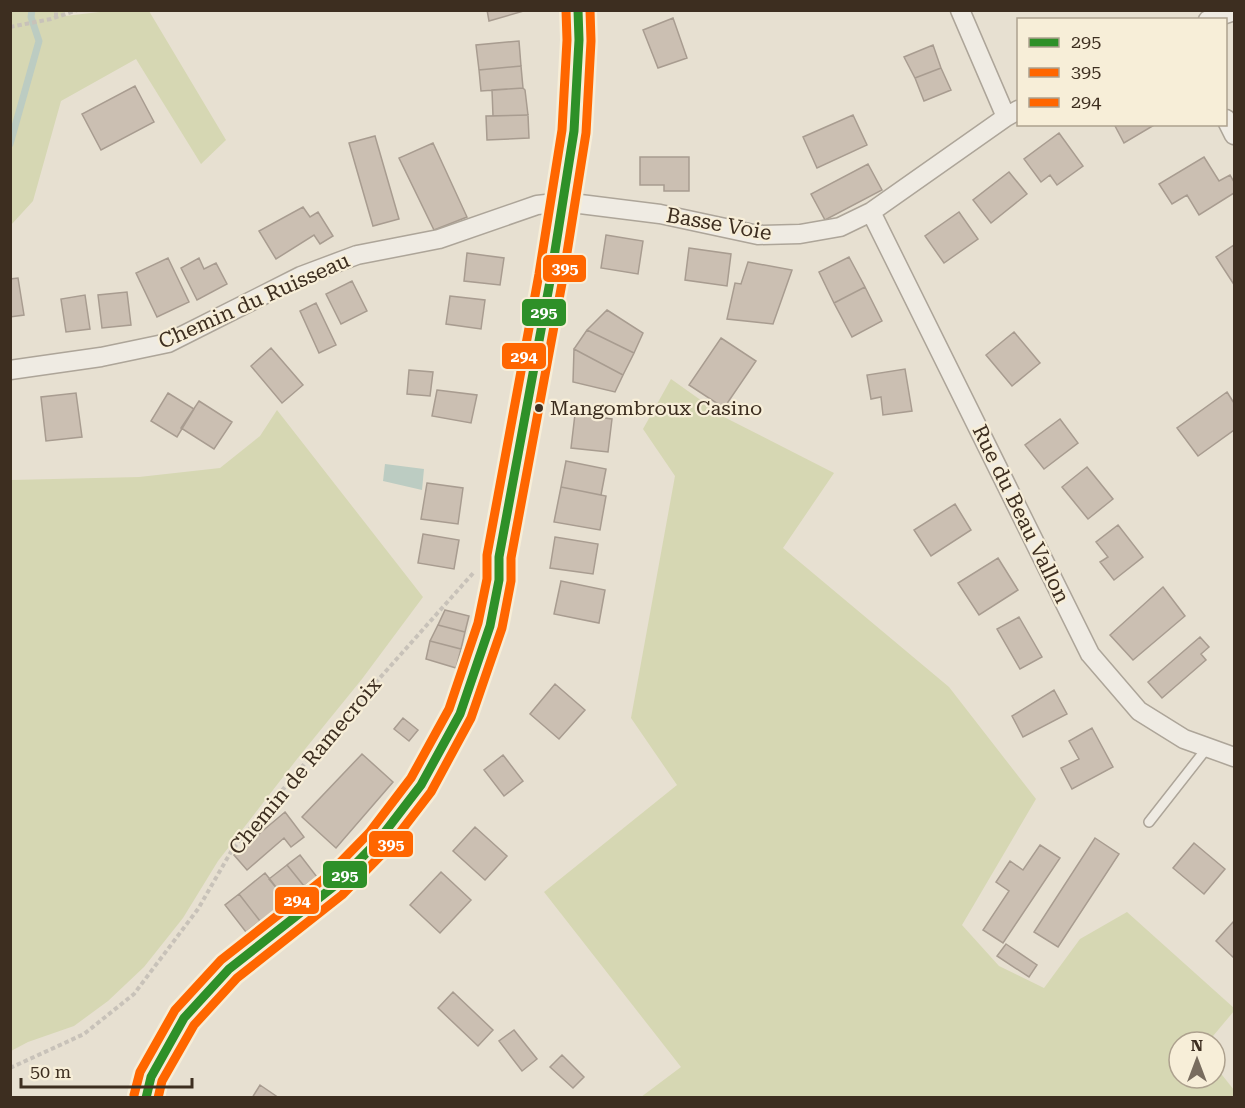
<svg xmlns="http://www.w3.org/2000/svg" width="1245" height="1108" font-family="'Roboto Serif',serif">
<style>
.green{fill:#d6d7b3}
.water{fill:#bcccc2}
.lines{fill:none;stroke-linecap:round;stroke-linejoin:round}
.stream{stroke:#bcccc2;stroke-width:7}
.building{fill:#cbbfb2;stroke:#a89c90;stroke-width:1.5}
.lane-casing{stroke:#ada599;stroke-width:12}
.street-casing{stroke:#ada599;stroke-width:21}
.secondary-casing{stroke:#9c958a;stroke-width:28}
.path{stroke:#c8c2b9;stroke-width:4;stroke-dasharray:4.5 3;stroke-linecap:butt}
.lane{stroke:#efebe3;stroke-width:9}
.street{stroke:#efebe3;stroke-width:18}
.secondary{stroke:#efebe3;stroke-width:26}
.bus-1-casing{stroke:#f7eed8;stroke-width:14}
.bus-2-casing{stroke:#f7eed8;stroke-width:14}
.bus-3-casing{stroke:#f7eed8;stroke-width:14}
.bus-1{stroke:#2e9028;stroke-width:9}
.bus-2{stroke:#f60;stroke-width:9}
.bus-3{stroke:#f60;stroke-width:9}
.bus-dot{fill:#3d2e20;stroke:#f7eed8;stroke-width:2}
.labels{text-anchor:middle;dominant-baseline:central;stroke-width:4.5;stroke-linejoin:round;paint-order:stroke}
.bus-label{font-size:20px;fill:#3d2e20;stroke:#f7eed8;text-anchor:start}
.street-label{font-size:21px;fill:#3d2e20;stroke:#f7eed8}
.line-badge{stroke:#f7eed8;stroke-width:2}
.badge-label{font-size:16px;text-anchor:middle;font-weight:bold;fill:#fff}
</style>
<rect width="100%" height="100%" fill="#e7e0d1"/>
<path class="green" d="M11 10 63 11 65 16 108 11H149L226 140 201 164 136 59 61 101 33 201 11 225Z
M671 379 726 418 834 473 783 548 949 687 1036 799 962 925 999 966 1044 988 1080 939 1127 912 1234 1008V1011L1208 1042H1179V1078H1215V1066L1234 1090V1097H641L681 1067 544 892 677 785 631 718 675 476 643 429Z
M277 410 423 597 362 679 297 759 218 861 183 918 144 967 108 1001 74 1026 28 1042 11 1051V480L139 477 220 468 260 436Z"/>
<path class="water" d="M385 464 424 469 422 490 383 481Z"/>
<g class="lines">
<path class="stream" d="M10 144 39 41 31 17 32 10"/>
</g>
<path class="building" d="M487 10H527L489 21Z
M673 18 687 58 658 68 643 30Z
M519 41 521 66 479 70 476 45Z
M933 45 941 68 915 78 904 57Z
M521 66 523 88 481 91 479 70Z
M941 68 951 90 924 101 915 78Z
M135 86 154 122 101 150 82 114Z
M523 88 525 90 528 115 493 116 492 90Z
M528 115 529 138 487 140 486 116Z
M853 115 867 145 817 168 803 137Z
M1114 124H1156L1124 143Z
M1059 133 1083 166 1057 185 1050 175 1041 182 1024 159Z
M375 136 399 219 373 226 349 143Z
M433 143 467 217 434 230 399 158Z
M640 157H689V191H664V185H640Z
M1204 157 1219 181 1230 175 1234 182V193L1199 215 1187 195 1172 204 1159 184Z
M868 164 882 190 825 220 811 194Z
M1009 172 1027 194 991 223 973 200Z
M303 207 310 217 318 212 333 236 320 244 314 235 276 259 259 231Z
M959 212 978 239 944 263 925 236Z
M606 235 643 241 638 274 601 268Z
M1234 245V282L1233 283 1216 257Z
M689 248 731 254 727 286 685 280Z
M467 253 504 258 500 285 464 281Z
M849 257 865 287 834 303 819 272Z
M168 258 189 302 157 317 136 273Z
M199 258 204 269 216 263 227 284 197 300 181 268Z
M748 262 792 270 773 324 727 319 735 283 741 284Z
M18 278 24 315 10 317V279Z
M352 281 367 311 341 324 326 294Z
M865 287 882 321 852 337 834 303Z
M127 292 131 325 102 328 98 295Z
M85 295 90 329 66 332 61 299Z
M450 296 485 300 481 329 446 324Z
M316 303 336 345 319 353 300 311Z
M607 310 643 333 634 353 587 330Z
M587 330 634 353 623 375 574 349Z
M1014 332 1040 363 1012 386 986 355Z
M721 338 756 361 724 408 689 385Z
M271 348 303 385 282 403 251 366Z
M574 349 623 375 615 392 573 382Z
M905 369 912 411 883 415 881 397 871 399 867 375Z
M409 370 433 372 430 396 407 394Z
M437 390 477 395 471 423 432 416Z
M1227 392 1234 403V430L1198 456 1177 428Z
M76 393 82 437 46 441 41 397Z
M168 393 194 409 177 437 151 421Z
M199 401 232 422 214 449 181 428Z
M575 414 612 419 608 452 571 448Z
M1060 419 1078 443 1044 469 1025 445Z
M566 461 606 469 601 495 561 487Z
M1087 467 1113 499 1088 519 1062 487Z
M427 483 463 488 458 524 421 519Z
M561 487 606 496 600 530 554 522Z
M955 504 971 530 931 556 914 530Z
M1118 525 1143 557 1114 580 1100 562 1108 557 1096 542Z
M423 534 459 540 454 569 418 563Z
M555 537 598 544 593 574 550 568Z
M998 558 1018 590 979 615 958 583Z
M561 581 605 590 599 623 554 614Z
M1163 587 1185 616 1133 660 1110 635Z
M445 610 469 616 465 632 438 625Z
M1019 617 1042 657 1020 669 997 629Z
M438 625 465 632 461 649 430 641Z
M1200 637 1209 647 1201 654 1206 660 1162 698 1148 682Z
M430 641 461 649 456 668 426 659Z
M555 684 585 710 559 739 530 714Z
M1054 690 1067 714 1023 737 1012 716Z
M403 718 418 730 409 741 394 729Z
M1092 728 1113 767 1072 789 1061 768 1079 759 1069 741Z
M362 754 393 782 336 848 302 817Z
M503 755 523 781 504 796 484 770Z
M285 812 304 837 291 847 284 838 247 870 234 855Z
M475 827 507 856 485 880 453 851Z
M1095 838 1119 854 1058 947 1034 932Z
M1194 843 1225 869 1204 894 1173 868Z
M1040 845 1060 858 1003 943 983 930 1009 891 996 882 1010 861 1023 870Z
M300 855 317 877 304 886 287 865Z
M287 865 304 886 287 901 269 879Z
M441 872 471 900 440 933 410 905Z
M265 873 287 901 260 921 239 894Z
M239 894 260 921 246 932 225 905Z
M1234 921V958L1216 941Z
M1006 944 1037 965 1029 977 997 956Z
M453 992 493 1030 478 1046 438 1008Z
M514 1030 537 1059 522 1071 499 1041Z
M562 1055 584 1077 573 1088 550 1067Z
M260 1085 279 1098H252Z"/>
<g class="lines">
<defs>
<path id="lane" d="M1149 822 1207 748"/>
<path id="street" d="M960 10 1006 117
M1208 20 1234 11
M1226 119 1234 135
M871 212 1090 654 1139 711 1184 739 1234 757
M10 370 101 357 168 343 301 276 357 255 439 239 537 205 564 202 660 214 758 235 800 234 840 227 871 212 1006 117 1018 110"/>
<path id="secondary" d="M146 1098 151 1077 184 1018 229 969 333 887 378 841 421 785 460 714 490 626 499 580V557L551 276 574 131 579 40 578 10"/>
</defs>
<use href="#lane" class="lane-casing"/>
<use href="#street" class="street-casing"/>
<use href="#secondary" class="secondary-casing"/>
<path class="path" d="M56 17V10
M10 27 51 19 77 10
M10 1068 84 1034 134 994 198 909 232 850 321 744 475 571"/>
<use href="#lane" class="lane"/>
<use href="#street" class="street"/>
<use href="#secondary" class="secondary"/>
<defs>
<path id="bus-1" d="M146 1098 151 1077 184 1018 229 969 333 887 378 841 421 785 460 714 490 626 499 580V557L551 276 574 131 579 40 578 10"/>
<path id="bus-2" d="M158 1098 162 1081 194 1025 237 978 342 895 388 848 431 792 471 718 502 628 511 581V558L563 278 586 133 591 41 590 10"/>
<path id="bus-3" d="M134 1095 140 1072 175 1010 221 960 325 878 369 833 411 778 449 709 478 623 487 579V555L539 274 562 130 567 40 566 10"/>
</defs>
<use href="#bus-1" class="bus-1-casing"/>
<use href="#bus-2" class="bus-2-casing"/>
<use href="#bus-3" class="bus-3-casing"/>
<use href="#bus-1" class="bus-1"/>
<use href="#bus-2" class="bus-2"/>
<use href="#bus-3" class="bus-3"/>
</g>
<circle class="bus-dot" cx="539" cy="408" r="5"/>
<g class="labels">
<g class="bus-label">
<text x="550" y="408">Mangombroux Casino</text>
</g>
<g class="street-label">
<text transform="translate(719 224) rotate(10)">Basse Voie</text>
<text transform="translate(254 301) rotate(-24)">Chemin du Ruisseau</text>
<text transform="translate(1021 514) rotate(64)">Rue du Beau Vallon</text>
<text transform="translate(305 766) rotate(-50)">Chemin de Ramecroix</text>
</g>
</g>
<g class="line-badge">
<rect x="542" y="254" width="45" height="29" rx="6" fill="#f60"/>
<rect x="521" y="298" width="46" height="29" rx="6" fill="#2e9028"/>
<rect x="501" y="342" width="46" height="28" rx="6" fill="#f60"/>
<rect x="368" y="830" width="46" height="28" rx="6" fill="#f60"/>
<rect x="322" y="860" width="46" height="29" rx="6" fill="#2e9028"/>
<rect x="274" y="886" width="46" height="29" rx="6" fill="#f60"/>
</g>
<g class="badge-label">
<text x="565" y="274">395</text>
<text x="544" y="318">295</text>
<text x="524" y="362">294</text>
<text x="391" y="850">395</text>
<text x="345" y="881">295</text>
<text x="297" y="906">294</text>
</g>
<rect width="1245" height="1108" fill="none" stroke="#3d2e20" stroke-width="24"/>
<rect x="1017" y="18" width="210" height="108" fill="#f7eed8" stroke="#ada18e" stroke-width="1.5"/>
<rect x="1029" y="38" width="30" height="9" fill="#2e9028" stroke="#ada18e" stroke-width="1.5"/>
<text x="1071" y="48" font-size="18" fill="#3d2e20">295</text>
<rect x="1029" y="68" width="30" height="9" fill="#ff6600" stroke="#ada18e" stroke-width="1.5"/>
<text x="1071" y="78" font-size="18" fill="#3d2e20">395</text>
<rect x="1029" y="98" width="30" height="9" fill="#ff6600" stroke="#ada18e" stroke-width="1.5"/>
<text x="1071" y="108" font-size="18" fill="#3d2e20">294</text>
<g transform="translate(1197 1060)"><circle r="28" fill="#f7eed8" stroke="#ada18e" stroke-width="1.5"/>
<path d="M0-4.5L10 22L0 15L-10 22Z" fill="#786c5e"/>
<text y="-9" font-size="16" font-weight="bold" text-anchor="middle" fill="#3d2e20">N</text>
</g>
<path d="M21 1078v9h171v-9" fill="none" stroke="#3d2e20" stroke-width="3"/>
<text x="30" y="1078" font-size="18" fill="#3d2e20" stroke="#f7eed8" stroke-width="4.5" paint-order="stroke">50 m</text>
</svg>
